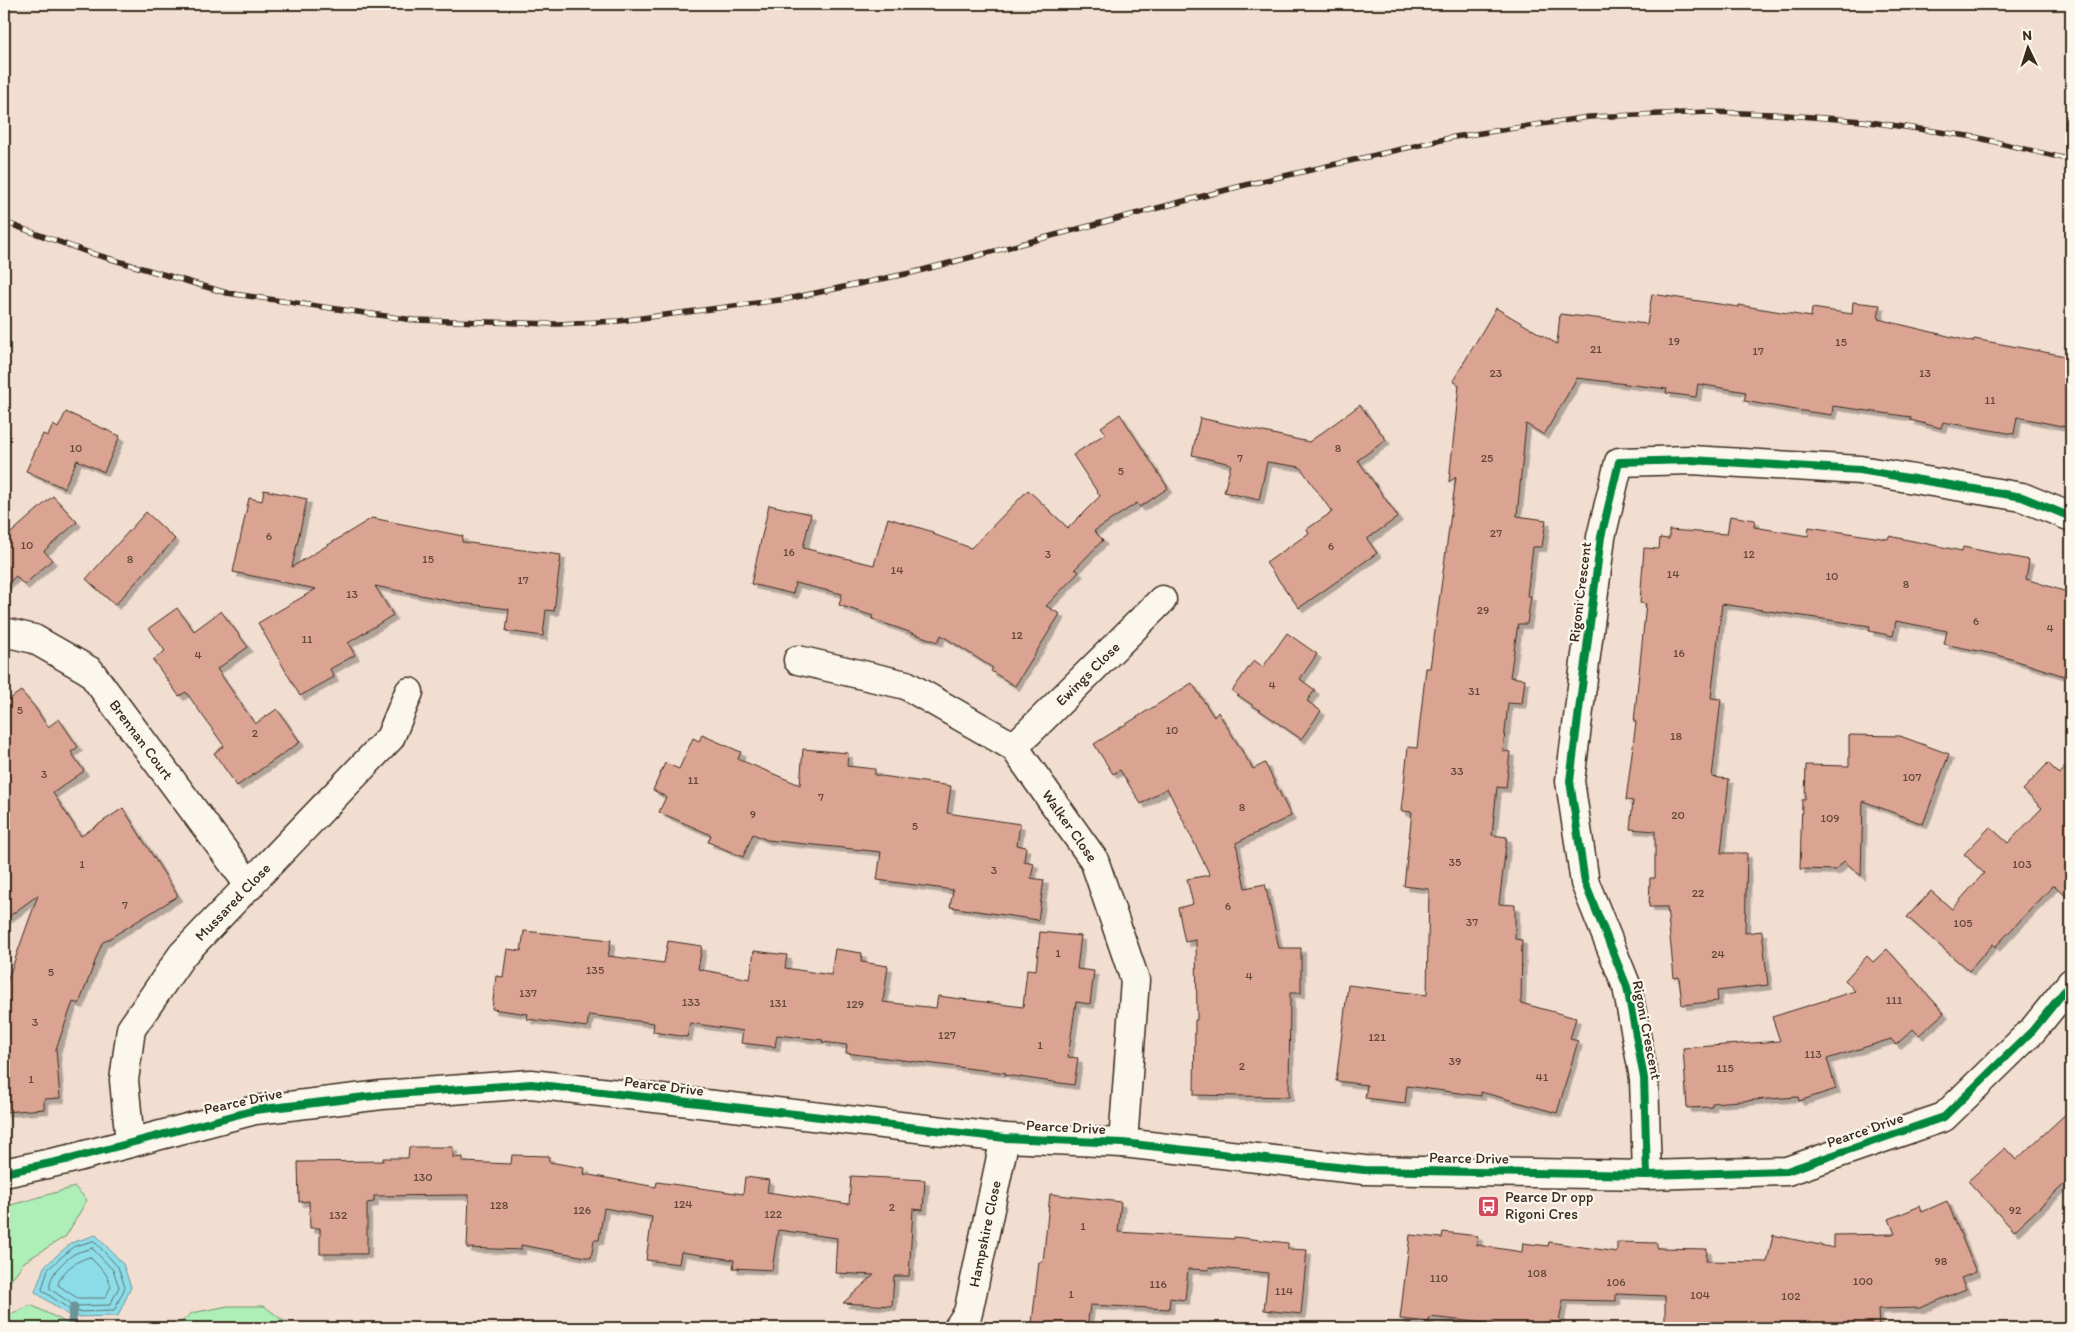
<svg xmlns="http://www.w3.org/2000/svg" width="2075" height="1332" font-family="Itim,sans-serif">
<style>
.green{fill:#adefb7;stroke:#748c6a}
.water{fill:#8ddde9;stroke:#6c9598}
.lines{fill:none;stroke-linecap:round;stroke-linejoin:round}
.shore{stroke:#5c726f;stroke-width:1}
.stream{stroke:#6c9598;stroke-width:9}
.building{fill:#daa392;stroke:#3b2a1e;filter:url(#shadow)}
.minor-casing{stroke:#3b2a1e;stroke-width:31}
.tertiary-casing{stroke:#3b2a1e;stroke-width:31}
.minor{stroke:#fbf7ec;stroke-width:28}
.tertiary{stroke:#fbf7ec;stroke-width:28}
.rail-casing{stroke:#3b2a1e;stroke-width:5.5}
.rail{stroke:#fbf7ec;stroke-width:4;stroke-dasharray:11;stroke-linecap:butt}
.cycleway-casing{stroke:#fbf7ec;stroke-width:11}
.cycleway{stroke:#00873e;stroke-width:8}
.labels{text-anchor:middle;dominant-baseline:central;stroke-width:4.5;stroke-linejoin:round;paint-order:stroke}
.number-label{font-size:12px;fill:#63483b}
.street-label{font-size:15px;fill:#3b2a1e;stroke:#fbf7ec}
.poi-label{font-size:15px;fill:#3b2a1e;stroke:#fbf7ec;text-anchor:start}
</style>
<defs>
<filter id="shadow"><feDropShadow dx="4.5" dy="4.5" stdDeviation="0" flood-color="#0004"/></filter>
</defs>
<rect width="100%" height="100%" fill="#f1ded1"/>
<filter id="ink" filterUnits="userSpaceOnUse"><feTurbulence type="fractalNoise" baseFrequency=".02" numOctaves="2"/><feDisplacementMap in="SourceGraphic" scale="10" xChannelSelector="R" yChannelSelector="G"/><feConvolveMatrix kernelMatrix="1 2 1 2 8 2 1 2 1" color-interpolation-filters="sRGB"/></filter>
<g filter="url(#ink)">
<path class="green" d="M75 1187 87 1200 66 1236 24 1262 4 1290V1207Z
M31 1305 63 1321 70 1328H4V1317Z
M228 1306H264L293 1328H174L192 1313Z"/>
<path class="water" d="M96 1235 123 1264 131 1287 118 1316 71 1317 35 1292 44 1267 71 1243Z"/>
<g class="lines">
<path class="shore" d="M94 1241 118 1267 125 1287 114 1311 73 1312 43 1291 42 1289 48 1269 73 1247Z
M92 1248 113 1270 119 1287 110 1305 75 1306 50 1289C48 1275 64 1260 76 1253 80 1251 87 1250 92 1248Z
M90 1257 106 1274 111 1286 105 1298H77L58 1285C60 1272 77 1260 90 1257Z"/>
<path class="stream" d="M71 1328 74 1307"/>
</g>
<path class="building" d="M1652 294 1739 307V305L1811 317 1812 308 1852 314 1853 302 1880 305 1878 319 1973 342 1974 339 2071 357V428L2017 417 2014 434 1943 422 1941 428 1910 420 1911 417 1833 406 1832 415 1796 410 1744 401 1746 392 1698 384 1696 397 1666 393 1667 389 1577 378 1544 435 1526 424 1517 516 1546 520 1542 547H1533L1527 596H1531L1527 624H1518L1510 677 1525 679 1522 704 1508 703 1503 751 1510 752 1506 788 1497 787 1492 835 1507 837 1499 904 1515 905V939L1522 940 1521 1003 1576 1018 1570 1039 1578 1041 1557 1113 1481 1092V1096L1407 1086 1405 1103 1365 1098 1367 1085 1336 1081 1348 985 1427 995 1429 889 1404 886 1412 812 1401 811 1408 747 1417 748 1426 668H1430L1456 477 1449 482 1459 385 1453 381 1496 308 1557 344 1560 314 1647 324Z
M1360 405 1386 440 1358 460 1398 517 1367 539 1377 553 1299 608 1266 563 1309 533 1307 529 1332 512 1300 467 1267 462 1259 500 1224 492 1231 464 1192 455 1200 418 1309 442Z
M66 412 120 436 104 472 77 460 64 488 26 471 43 434 48 436 53 425 58 428Z
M1120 414 1168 488 1140 507 1137 503 1094 531 1103 540 1075 569 1079 572 1046 606 1060 614 1015 686 991 671 993 668 941 635 938 642 872 619 873 616 839 605 842 594 795 583 793 594 751 584 769 505 811 514 803 548 874 565 888 518 933 532V534L971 548 1028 490 1068 528 1100 496 1073 455 1106 433 1101 427Z
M264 490 307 499 292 567 372 518 463 536 462 542 561 555 554 611 546 610 543 636 506 631 509 609 460 603 375 586 393 615 348 643 355 655 330 669 334 677 300 696 258 623 316 589 233 572 249 498 262 501Z
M53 496 77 522 44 551 52 560 24 585 16 576 4 587V539Z
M146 512 175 539 115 605 86 579Z
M1730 516 1755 520 1754 527 1808 536 1809 527 1888 539 1889 536 1962 551 1963 547 2029 560 2026 579 2067 592 2064 600 2071 602V653L2064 676 1998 655 1944 644 1947 631 1896 621 1893 636 1869 631 1870 626 1722 604 1711 698 1721 699 1712 777 1729 779 1721 853H1747L1745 933 1762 931 1768 985 1717 991 1718 1001 1682 1005 1679 977 1674 978 1667 907H1649L1650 878H1655V831L1630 829 1633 801 1626 800 1636 722H1634L1646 604 1640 603 1644 548 1659 549 1660 538 1669 539V530L1727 534Z
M177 608 194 631 221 611 248 647 217 669 255 724 277 709 300 742 237 786 214 753 224 746 186 692 179 696 153 660 165 651 149 628Z
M1287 633 1317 654 1300 679 1315 690 1307 701 1321 711 1301 739 1232 691 1254 660 1263 667Z
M1192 683 1214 717 1218 712 1253 769 1265 763 1291 816 1236 843 1245 888 1265 884 1279 948H1301V993H1290L1289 1097 1194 1095 1195 1020H1197L1196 940 1185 942 1178 908 1193 904 1187 879 1210 875 1167 788 1141 804 1120 770 1113 774 1094 744Z
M21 691 34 706 48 727 59 719 78 747 71 752 84 771 53 793 81 836 123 808 178 896 102 943 79 1004 73 1002 56 1049 60 1098 44 1099V1109L4 1112V990L38 895 4 920V703Z
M702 735 741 752 738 759 800 785 803 749 848 753 847 766 875 769V775L951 786 947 813 1020 824 1017 845 1026 847 1024 861 1034 863 1031 878 1044 880 1038 920 950 907 953 890 877 880 881 852 767 840 753 834 743 857 708 842 711 835 659 812 666 797 653 790 665 763 679 769 693 738 699 741Z
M1849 735 1900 736 1949 754 1923 824 1863 801 1861 876 1844 861 1836 870 1800 869 1802 800 1805 799 1806 765 1849 766Z
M2071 760V901L2054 885 1995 947 1993 944 1969 971 1907 917 1931 891 1952 909 1984 873 1964 854 1990 827 2008 843 2042 808 2023 790 2048 763 2059 774Z
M524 931 611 940 608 956 664 963 668 941 702 946 698 969 750 979 754 951 787 955 785 968 831 975 835 949 862 953 861 962 888 966 883 1002 936 1008 938 996 1023 1007 1027 969 1036 970 1040 932 1081 936 1077 969 1094 971 1090 1004 1076 1002 1068 1057 1078 1058 1074 1085 1005 1075 1006 1073 846 1053 847 1045 822 1042 823 1040 777 1035 775 1047 741 1043 743 1031 690 1023 687 1037 653 1032 654 1023 589 1015 587 1027 527 1019 528 1014 492 1009 496 976 503 977 507 949 521 951Z
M1887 949 1944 1013 1919 1035 1913 1029 1896 1045 1891 1039 1827 1059 1836 1089 1799 1101 1798 1097 1712 1103V1107L1687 1108 1683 1048 1780 1041 1772 1017 1855 991 1845 980 1867 956 1873 962Z
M2071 1109V1178L2014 1231 1968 1181 2005 1148 2016 1160Z
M409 1147H453V1158L463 1157V1162L511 1164 512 1155 549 1156V1162L585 1168 584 1174 656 1187 657 1182 743 1194 745 1177 769 1180 767 1192 849 1204 851 1176 925 1180 923 1210 913 1209 909 1276H894L892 1306 843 1303 874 1275 835 1273 837 1238 778 1230 772 1270 733 1268 734 1260 681 1252 679 1264 646 1260 652 1217 604 1208 599 1240H594L591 1258 521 1245V1250L467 1248 469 1195 374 1196V1202L367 1203V1254H320V1228H310L309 1201 299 1202 298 1162 383 1161V1158H408Z
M1050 1194 1121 1202 1118 1232 1234 1239V1237L1288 1243V1249L1307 1250 1301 1314 1264 1310 1268 1273 1209 1267V1270L1188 1269 1185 1300 1170 1298 1169 1309 1090 1305 1087 1328 1032 1323 1039 1262H1043Z
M1947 1201 1976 1272 1961 1278 1966 1289 1920 1308 1878 1309 1879 1328H1665V1296L1616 1294V1301L1563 1300 1559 1322 1548 1321 1547 1328H1494V1324L1430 1317 1429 1322 1400 1319 1410 1235 1442 1238 1443 1232 1478 1236 1477 1245 1522 1252 1523 1243 1548 1246 1549 1242 1617 1252V1242L1657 1243V1248L1707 1249 1706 1261 1767 1262 1773 1235 1834 1248V1235L1895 1234 1889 1219 1920 1206 1922 1212Z"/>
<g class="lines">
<defs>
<g id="minor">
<path id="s1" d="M4 632 34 639 90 671 250 886"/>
<path id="s2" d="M798 660 906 685 1014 747 1094 860 1135 980 1123 1143"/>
<path id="s3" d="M1014 747 1162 600"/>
<path id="s4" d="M130 1143 124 1080 131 1029 182 955 390 738 409 692"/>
<path d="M1647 1175 1644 1078 1627 987 1585 883 1570 781 1601 537 1619 462 1691 460 1860 470 2022 497 2071 517"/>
<path id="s5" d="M958 1328 968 1313 1005 1138"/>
</g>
<path id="tertiary" d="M4 1173 70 1159 255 1110 382 1095 531 1084 1005 1138 1123 1143 1364 1170 1647 1175 1787 1171 1944 1117 2033 1030 2071 983"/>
</defs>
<use href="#minor" class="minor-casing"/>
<use href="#tertiary" class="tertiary-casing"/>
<use href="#minor" class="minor"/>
<use href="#tertiary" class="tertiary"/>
<defs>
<path id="rail" d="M4 222 87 252 227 293 413 320 557 324 619 321 787 299 915 272 1245 185 1454 137 1589 117 1709 112 1774 114 1863 121 1975 137 2071 160"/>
</defs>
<use href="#rail" class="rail-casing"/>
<use href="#rail" class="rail"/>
<defs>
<path id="cycleway" d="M4 1173 70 1159 255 1110 382 1095 531 1084 1005 1138 1123 1143 1364 1170 1647 1175 1787 1171 1944 1117 2033 1030 2071 983
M1647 1175 1644 1078 1627 987 1585 883 1570 781 1601 537 1619 462 1691 460 1860 470 2022 497 2071 517"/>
</defs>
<use href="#cycleway" class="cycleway-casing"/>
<use href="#cycleway" class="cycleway"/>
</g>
</g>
<defs>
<symbol id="bus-square" viewBox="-11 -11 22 22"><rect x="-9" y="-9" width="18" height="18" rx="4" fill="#d1495b" stroke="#fbf7ec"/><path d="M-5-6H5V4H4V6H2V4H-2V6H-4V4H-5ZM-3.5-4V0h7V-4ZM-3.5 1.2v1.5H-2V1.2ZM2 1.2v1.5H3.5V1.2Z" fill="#fff"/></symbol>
</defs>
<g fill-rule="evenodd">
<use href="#bus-square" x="1476" y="1194" width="25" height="25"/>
</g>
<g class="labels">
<g class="number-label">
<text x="1674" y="341">19</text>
<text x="1841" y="342">15</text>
<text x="1596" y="349">21</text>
<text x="1758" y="351">17</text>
<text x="1496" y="373">23</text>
<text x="1925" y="373">13</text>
<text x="1990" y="400">11</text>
<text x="76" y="448">10</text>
<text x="1338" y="448">8</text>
<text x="1240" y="458">7</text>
<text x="1487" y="458">25</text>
<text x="1121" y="471">5</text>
<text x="1496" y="533">27</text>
<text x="269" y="536">6</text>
<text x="27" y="545">10</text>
<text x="1331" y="546">6</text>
<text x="789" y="552">16</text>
<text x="1048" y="554">3</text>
<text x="1749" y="554">12</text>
<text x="130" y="559">8</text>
<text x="428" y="559">15</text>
<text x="897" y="570">14</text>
<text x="1673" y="574">14</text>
<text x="1832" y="576">10</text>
<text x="523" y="580">17</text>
<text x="1906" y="584">8</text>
<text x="352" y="594">13</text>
<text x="1483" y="610">29</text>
<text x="1976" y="621">6</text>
<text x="2050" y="628">4</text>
<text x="1017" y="635">12</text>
<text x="307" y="639">11</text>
<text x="1679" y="653">16</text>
<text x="198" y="655">4</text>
<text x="1272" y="685">4</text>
<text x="1474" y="691">31</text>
<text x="20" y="710">5</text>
<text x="1172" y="730">10</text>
<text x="255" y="733">2</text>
<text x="1676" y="736">18</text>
<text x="1457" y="771">33</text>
<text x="44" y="774">3</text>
<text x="1912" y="777">107</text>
<text x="693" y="780">11</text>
<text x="821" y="797">7</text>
<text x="1242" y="807">8</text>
<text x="753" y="814">9</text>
<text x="1678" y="815">20</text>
<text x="1830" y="818">109</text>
<text x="915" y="826">5</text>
<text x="1455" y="862">35</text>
<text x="82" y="864">1</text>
<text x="2022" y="864">103</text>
<text x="994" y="870">3</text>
<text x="1698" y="893">22</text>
<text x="125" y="905">7</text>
<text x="1228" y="906">6</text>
<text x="1472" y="922">37</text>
<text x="1963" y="923">105</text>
<text x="1058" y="953">1</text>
<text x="1718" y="954">24</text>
<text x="595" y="970">135</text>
<text x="51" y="972">5</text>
<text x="1249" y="976">4</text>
<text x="528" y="993">137</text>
<text x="1894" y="1000">111</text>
<text x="691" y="1002">133</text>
<text x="778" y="1003">131</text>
<text x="855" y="1004">129</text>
<text x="35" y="1022">3</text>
<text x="947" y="1035">127</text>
<text x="1377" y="1037">121</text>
<text x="1040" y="1045">1</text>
<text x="1813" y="1054">113</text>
<text x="1455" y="1061">39</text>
<text x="1242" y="1066">2</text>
<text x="1725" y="1068">115</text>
<text x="1542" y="1077">41</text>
<text x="31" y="1079">1</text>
<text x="423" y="1177">130</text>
<text x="683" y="1204">124</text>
<text x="499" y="1205">128</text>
<text x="892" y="1207">2</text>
<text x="582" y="1210">126</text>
<text x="2015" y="1210">92</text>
<text x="773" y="1214">122</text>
<text x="338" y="1215">132</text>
<text x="1083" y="1226">1</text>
<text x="1941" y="1261">98</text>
<text x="1537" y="1273">108</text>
<text x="1439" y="1278">110</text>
<text x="1863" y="1281">100</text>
<text x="1616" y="1282">106</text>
<text x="1158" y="1284">116</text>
<text x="1284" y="1291">114</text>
<text x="1071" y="1294">1</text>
<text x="1700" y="1295">104</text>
<text x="1791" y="1296">102</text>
</g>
<g class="street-label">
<text transform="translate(1580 592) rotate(-83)">Rigoni Crescent</text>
<text stroke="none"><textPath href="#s3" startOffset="104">Ewings Close</textPath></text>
<text stroke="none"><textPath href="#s1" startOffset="181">Brennan Court</textPath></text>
<text stroke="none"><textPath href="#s2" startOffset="332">Walker Close</textPath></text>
<text stroke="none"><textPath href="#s4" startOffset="278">Mussared Close</textPath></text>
<text transform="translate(1647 1030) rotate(79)">Rigoni Crescent</text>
<text transform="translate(664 1086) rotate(7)">Pearce Drive</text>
<text transform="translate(243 1101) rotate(-12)">Pearce Drive</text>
<text transform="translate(1066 1127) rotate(3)">Pearce Drive</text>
<text transform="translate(1865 1130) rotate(-19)">Pearce Drive</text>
<text transform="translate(1469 1158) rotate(1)">Pearce Drive</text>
<text stroke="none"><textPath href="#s5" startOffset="99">Hampshire Close</textPath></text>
</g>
<g class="poi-label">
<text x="1505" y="1197">Pearce Dr opp<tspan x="1505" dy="17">Rigoni Cres</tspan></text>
</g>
</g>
<rect width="2075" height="1332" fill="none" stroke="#fbf7ec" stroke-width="20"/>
<rect x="10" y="10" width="2055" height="1312" fill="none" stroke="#3b2a1e" stroke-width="2" filter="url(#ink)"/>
<g transform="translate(2028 48) rotate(356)" stroke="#fbf7ec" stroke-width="4" paint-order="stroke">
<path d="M0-4L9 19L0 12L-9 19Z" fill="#3b2a1e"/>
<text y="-8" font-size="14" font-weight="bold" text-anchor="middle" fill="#3b2a1e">N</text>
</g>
</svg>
